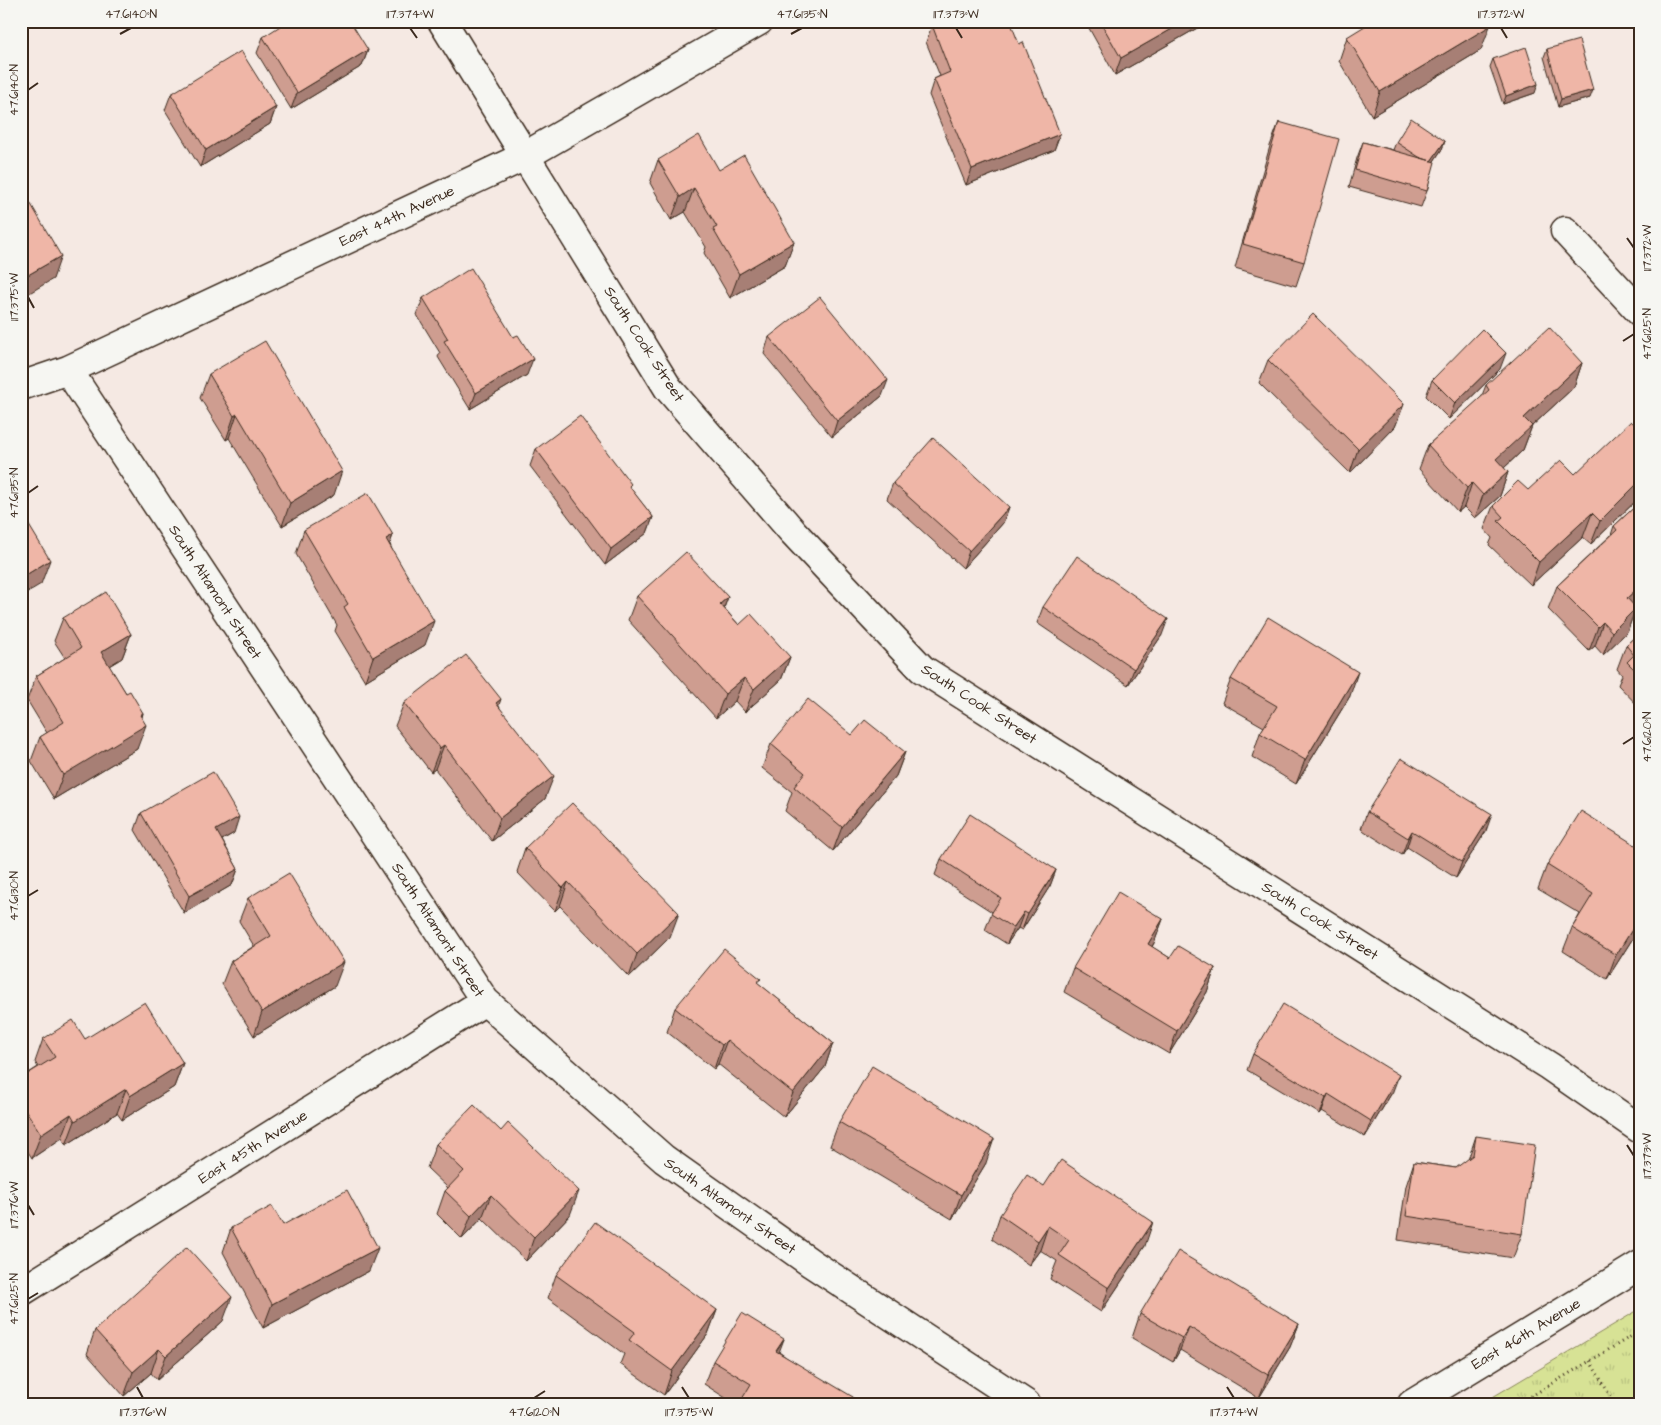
<svg xmlns="http://www.w3.org/2000/svg" width="1661" height="1425" font-family="'Architects Daughter',sans-serif">
<style>
.park{fill:url(#park-tufts);stroke:#89865a}
.lines{fill:none;stroke-linecap:round;stroke-linejoin:round}
.street-casing{stroke:#3b2a1e;stroke-width:31}
.path{stroke:#3b2a1e;stroke-width:3;stroke-dasharray:1 4;stroke-linecap:butt}
.street{stroke:#f6f6f2;stroke-width:28}
.wall{fill:#ce9d90;stroke:#3b2a1e}
.shaded-wall{fill:#a77f75;stroke:#3b2a1e}
.building{fill:#efb6a7;stroke:#3b2a1e}
.ticks{fill:none;stroke:#3b2a1e;stroke-width:2}
.labels{text-anchor:middle;dominant-baseline:central;stroke-width:5;stroke-linejoin:round;paint-order:stroke}
.street-label{font-size:15px;fill:#3b2a1e;stroke:#f6f6f2}
.neatline{fill:none;stroke:#3b2a1e;stroke-width:2}
.ticks-label{font-size:12px;text-anchor:middle;fill:#3b2a1e}
</style>
<defs>
<pattern id="park-tufts" width="24" height="20" patternUnits="userSpaceOnUse" patternTransform="scale(1.25)"><rect width="24" height="20" fill="#d7e295"/><path d="M3 7l-1-3M5 7V3M7 7l1-3M15 17l-1-3M17 17v-4M19 17l1-3" fill="none" stroke="#b9c280"/></pattern>
</defs>
<rect width="100%" height="100%" fill="#f5e9e3"/>
<filter id="ink" filterUnits="userSpaceOnUse"><feTurbulence type="fractalNoise" baseFrequency=".02" numOctaves="2"/><feDisplacementMap in="SourceGraphic" scale="10" xChannelSelector="R" yChannelSelector="G"/><feConvolveMatrix kernelMatrix="1 2 1 2 8 2 1 2 1" color-interpolation-filters="sRGB"/></filter>
<g filter="url(#ink)">
<path class="park" d="M1640 1309V1404H1481Z"/>
<g class="lines">
<defs>
<path id="street" d="M442 21 668 388 793 532 922 669 1549 1066 1640 1129
M1565 231 1640 312
M68 370 485 1001 664 1159 811 1263 1026 1404
M21 386 68 370 525 156 759 21
M21 1292 485 1001
M1412 1404 1640 1265"/>
</defs>
<use href="#street" class="street-casing"/>
<path class="path" d="M1590 1361 1615 1404
M1518 1404 1640 1331"/>
<use href="#street" class="street"/>
</g>
<path class="wall" d="M1085 21H1201L1199 27 1115 75Z
M932 25 1019 44 1060 134 1054 150 966 185 929 95 934 79 940 76 926 42Z
M263 37 368 50 362 66 291 109 257 53Z
M1347 37 1481 50 1372 116 1339 61Z
M1547 49 1590 98 1558 107 1544 57Z
M1493 59 1535 93 1503 104 1490 67Z
M171 94 276 107 270 124 200 167 165 110Z
M1279 122 1304 262 1296 286 1235 268 1270 146Z
M1445 141 1442 149 1434 161 1427 191 1421 207 1349 187 1357 158 1363 142 1393 150 1396 142Z
M658 160 719 170 794 242 785 266 730 298 704 253 706 247 685 212 671 220 650 183Z
M423 298 527 375 470 409 438 357 440 353 417 315Z
M769 337 882 396 832 437 764 354Z
M1268 360 1404 404 1395 427 1350 473 1259 383Z
M1582 363 1574 387 1532 426 1523 450 1504 468 1508 472 1500 496 1475 518 1464 507 1458 512 1419 469 1428 445 1481 398 1486 385Z
M1500 369 1449 419 1426 396 1432 380Z
M209 374 334 495 282 526 229 438 226 440 200 398Z
M1640 430V497L1591 544 1583 537 1531 585 1489 545 1492 538 1484 529 1493 506 1528 490 1575 474Z
M536 449 630 488 653 517 647 533 605 565 530 466Z
M893 483 1009 507 1003 523 963 568 887 499Z
M1640 502 1635 607 1636 608 1627 632 1603 655 1595 646 1589 651 1548 609 1557 586 1611 535 1614 526Z
M304 530 393 535 390 544 425 645 365 681 335 631 337 625 296 554Z
M637 596 728 597 724 608 739 625 790 657 781 680 745 712 735 701 716 718 628 620Z
M1043 607 1162 635 1128 685 1037 623Z
M63 618 131 634 122 658 109 666 126 693 143 713 142 718 137 749 54 799 31 761 40 737 47 733 27 700 36 676 65 658 54 641Z
M1640 632V708L1618 685 1622 675 1617 669 1626 645Z
M1231 679 1350 696 1296 784 1252 757 1260 733 1264 727 1222 703Z
M404 703 499 706 545 799 492 841 435 769 431 772 395 726Z
M852 735 905 752 896 776 833 851 785 811 792 792 762 768 771 744Z
M1367 812 1486 831 1456 878 1407 847 1402 855 1361 829Z
M141 813 234 833 222 840 238 869 232 885 184 913 135 830Z
M525 848 670 937 629 977 560 906 555 911 517 872Z
M1640 848V927L1607 979 1563 951 1572 928 1580 914 1538 889 1547 865Z
M941 859 1056 870 1050 886 1022 930 1018 928 1007 944 985 930 992 912 935 875Z
M248 898 335 986 254 1036 222 984 231 961 254 946 239 921Z
M1163 919 1154 943 1152 947 1170 958 1215 968 1207 992 1169 1054 1064 992 1073 968Z
M759 984 833 1043 825 1067 784 1117 718 1064 714 1069 667 1032 675 1008Z
M43 1039H85L183 1063 174 1087 122 1120 117 1113 66 1145 62 1138 32 1158 21 1141V1078L38 1067 35 1062Z
M1253 1054 1393 1091 1365 1137 1322 1111 1320 1114 1247 1070Z
M839 1122 986 1163 952 1219 830 1146Z
M1476 1136 1522 1234 1513 1258 1398 1240 1406 1186 1414 1162 1456 1168 1468 1160Z
M436 1144 570 1215 526 1261 482 1218 462 1239 437 1214 445 1191 448 1188 427 1168Z
M1044 1186 1145 1246 1101 1312 1050 1279 1057 1261 1040 1250 1029 1265 992 1239 1000 1215Z
M283 1225 369 1271 263 1328 223 1252 231 1228Z
M556 1275 717 1310 708 1334 664 1395 620 1364 624 1354 548 1298Z
M1140 1314 1299 1324 1290 1347 1259 1398 1180 1350 1173 1362 1132 1338Z
M223 1321 157 1380 151 1373 124 1396 87 1354 95 1330Z
M779 1352 850 1404H735L704 1384 713 1361Z"/>
<path class="shaded-wall" d="M1186 21H1201L1199 27 1115 75 1121 58Z
M1490 26 1481 50 1372 116 1380 92Z
M368 50 362 66 291 109 297 93Z
M1538 84 1535 93 1503 104 1506 96Z
M1593 90 1590 98 1558 107 1561 99Z
M276 107 270 124 200 167 206 150Z
M1060 134 1054 150 966 185 972 169Z
M1445 141 1442 149 1426 173 1429 164Z
M694 188 685 212 671 220 680 197Z
M794 242 785 266 730 298 739 274Z
M61 256 53 279 21 298V279Z
M1506 353 1500 369 1449 419 1455 403Z
M533 359 527 375 470 409 476 393Z
M1582 363 1574 387 1532 426 1523 450 1488 483 1496 459 1524 418Z
M888 380 882 396 832 437 837 421Z
M1404 404 1395 427 1350 473 1358 449Z
M237 414 229 438 226 440 234 416Z
M342 471 334 495 282 526 290 503Z
M1508 472 1500 496 1475 518 1483 495Z
M1640 481V497L1591 544 1600 521Z
M1472 483 1464 507 1458 512 1467 488Z
M1009 507 1003 523 963 568 969 551Z
M1592 513 1583 537 1531 585 1539 562Z
M653 517 647 533 605 565 611 549Z
M393 535 384 559 386 539Z
M50 560 41 584 21 596V578Z
M1640 586V602L1618 622 1627 598Z
M728 597 719 621 720 604Z
M1636 608 1627 632 1603 655 1612 632Z
M1168 619 1162 635 1128 685 1134 669Z
M434 621 425 645 365 681 373 657Z
M1603 622 1595 646 1589 651 1598 627Z
M131 634 122 658 92 676 101 652Z
M790 657 781 680 745 712 754 689Z
M1358 672 1350 696 1296 784 1305 760Z
M744 678 735 701 716 718 725 694Z
M501 699 493 723 496 703Z
M143 713 137 730 146 725 137 749 54 799 63 775Z
M444 745 435 769 431 772 440 748Z
M905 752 896 776 833 851 842 827Z
M554 776 545 799 492 841 500 818Z
M1492 814 1486 831 1456 878 1462 862Z
M239 817 234 833 210 847 216 830Z
M1412 831 1407 847 1402 855 1408 838Z
M238 869 232 885 184 913 189 896Z
M1056 870 1050 886 1022 930 1028 914Z
M568 882 560 906 555 911 563 888Z
M1024 912 1018 928 1007 944 1013 928Z
M679 913 670 937 629 977 637 954Z
M1640 917V927L1607 979 1616 955Z
M1163 919 1154 943 1139 968 1148 944Z
M344 962 335 986 254 1036 262 1012Z
M1215 968 1207 992 1169 1054 1177 1031Z
M727 1040 718 1064 714 1069 722 1045Z
M833 1043 825 1067 784 1117 793 1093Z
M183 1063 174 1087 122 1120 130 1096Z
M1399 1075 1393 1091 1365 1137 1371 1121Z
M126 1089 117 1113 66 1145 75 1121Z
M1328 1094 1322 1111 1320 1114 1326 1098Z
M71 1114 62 1138 32 1158 41 1134Z
M994 1139 986 1163 952 1219 961 1195Z
M25 1154 21 1165V1156Z
M579 1191 570 1215 526 1261 534 1237Z
M491 1195 482 1218 462 1239 471 1216Z
M1153 1222 1145 1246 1101 1312 1109 1288Z
M1048 1226 1040 1250 1029 1265 1038 1241Z
M378 1248 369 1271 263 1328 272 1304Z
M232 1297 223 1321 157 1380 166 1356Z
M717 1310 708 1334 664 1395 672 1371Z
M1299 1324 1290 1347 1259 1398 1268 1375Z
M1189 1327 1180 1350 1173 1362 1182 1338Z
M784 1339 775 1363 776 1351Z
M159 1349 151 1373 124 1396 133 1372Z"/>
<path class="building" d="M288 21H350L368 50 297 93 263 37Z
M941 21H1010L1019 44 1023 42 1060 134 972 169 934 79 950 72 932 25Z
M1100 21H1186L1121 58Z
M1373 21H1487L1490 26 1380 92 1347 37Z
M1579 40 1593 90 1561 99 1547 49Z
M1526 47 1538 84 1506 96 1493 59Z
M241 51 276 107 206 150 171 94Z
M1411 118 1445 141 1431 161 1419 157 1396 142Z
M1279 122 1339 139 1304 262 1243 244Z
M699 135 719 170 744 155 794 242 739 274 713 229 717 227 694 188 680 197 658 160Z
M1363 142 1435 162 1427 191 1355 170Z
M21 187 61 256 21 279Z
M471 268 513 337 518 335 533 359 476 393 444 341 448 339 423 298Z
M820 297 888 380 837 421 769 337Z
M1313 314 1404 404 1358 449 1268 360Z
M1549 327 1582 363 1524 418 1532 426 1496 459 1508 472 1483 495 1472 483 1467 488 1428 445 1489 390 1486 385Z
M1482 329 1506 353 1455 403 1432 380Z
M265 341 342 471 290 503 237 414 234 416 209 374Z
M580 416 631 484 629 486 653 517 611 549 536 449Z
M1631 421 1640 430V481L1600 521 1592 513 1539 562 1498 521 1503 517 1493 506 1518 481 1528 490 1561 460 1575 474Z
M933 438 1009 507 969 551 893 483Z
M368 493 393 535 386 539 434 621 373 657 344 607 348 604 304 530Z
M1640 502V586L1627 598 1636 608 1612 632 1603 622 1598 627 1557 586 1617 530 1614 526Z
M21 518 24 524 27 522 50 560 21 578Z
M686 552 728 597 720 604 739 625 751 614 790 657 754 689 744 678 725 694 637 596Z
M1077 556 1168 619 1134 669 1043 607Z
M106 592 131 634 101 652 126 693 130 691 143 713 140 715 146 725 63 775 40 737 64 722 36 676 81 648 63 618Z
M1268 617 1358 672 1305 760 1260 733 1277 706 1231 679Z
M1640 632V675L1627 662 1634 655 1626 645Z
M466 655 501 699 496 703 554 776 500 818 444 745 440 748 404 703Z
M808 699 852 735 865 720 905 752 842 827 794 787 805 773 771 744Z
M1401 758 1492 814 1462 862 1412 831 1408 838 1367 812Z
M213 772 239 817 216 830 238 869 189 896 141 813Z
M572 803 679 913 637 954 568 882 563 888 525 848Z
M1581 811 1640 848V917L1616 955 1572 928 1593 894 1547 865Z
M970 814 1056 870 1028 914 1024 912 1013 928 991 914 1001 898 941 859Z
M289 873 344 962 262 1012 231 961 271 936 248 898Z
M1118 892 1163 919 1148 944 1170 958 1178 946 1215 968 1177 1031 1073 968Z
M724 949 761 979 757 982 833 1043 793 1093 727 1040 722 1045 675 1008Z
M145 1002 183 1063 130 1096 126 1089 75 1121 71 1114 41 1134 21 1103V1078L55 1057 43 1039 73 1020 85 1039Z
M1283 1004 1399 1075 1371 1121 1328 1094 1326 1098 1253 1054Z
M872 1066 994 1139 961 1195 839 1122Z
M474 1105 501 1131 508 1123 579 1191 534 1237 491 1195 471 1216 445 1191 464 1171 436 1144Z
M1476 1136 1535 1145 1522 1234 1406 1216 1414 1162 1456 1168 1473 1155Z
M21 1147 25 1154 21 1156Z
M1061 1160 1153 1222 1109 1288 1059 1255 1069 1240 1048 1226 1038 1241 1000 1215 1027 1175 1044 1186Z
M347 1190 378 1248 272 1304 231 1228 272 1206 283 1225Z
M595 1222 717 1310 672 1371 629 1340 635 1332 556 1275Z
M187 1247 232 1297 166 1356 159 1349 133 1372 95 1330Z
M1178 1251 1299 1324 1268 1375 1189 1327 1182 1338 1140 1314Z
M742 1313 784 1339 776 1351 853 1397 849 1404H739L751 1384 713 1361Z"/>
</g>
<path class="ticks" d="M410 28 417 38M956 28 962 38M1501 28 1507 38M120 34 131 28M791 34 802 28M28 90 38 83M1627 238 1634 248M28 297 34 308M1623 341 1634 334M28 493 38 486M1623 744 1634 737M28 896 38 890M1627 1145 1634 1156M28 1205 34 1215M28 1299 38 1293M137 1387 143 1398M682 1387 689 1398M1227 1387 1234 1398M534 1398 545 1391"/>
<g class="labels">
<g class="street-label">
<text transform="translate(397 216) rotate(-25)">East 44th Avenue</text>
<text transform="translate(644 344) rotate(57)">South Cook Street</text>
<text transform="translate(215 592) rotate(57)">South Altamont Street</text>
<text transform="translate(979 704) rotate(33)">South Cook Street</text>
<text transform="translate(1320 921) rotate(32)">South Cook Street</text>
<text transform="translate(438 930) rotate(57)">South Altamont Street</text>
<text transform="translate(253 1147) rotate(-32)">East 45th Avenue</text>
<text transform="translate(730 1206) rotate(35)">South Altamont Street</text>
<text transform="translate(1526 1334) rotate(-31)">East 46th Avenue</text>
</g>
</g>
<rect width="1661" height="1425" fill="none" stroke="#f6f6f2" stroke-width="55"/>
<rect x="28" y="28" width="1606" height="1370" class="neatline"/>
<g class="ticks-label">
<text x="131" y="18">47.6140°N</text>
<text x="410" y="18">117.374°W</text>
<text x="802" y="18">47.6135°N</text>
<text x="956" y="18">117.373°W</text>
<text x="1501" y="18">117.372°W</text>
<text transform="translate(14 90) rotate(-90)" y="4">47.6140°N</text>
<text transform="translate(1647 248) rotate(-90)" y="4">117.372°W</text>
<text transform="translate(14 297) rotate(-90)" y="4">117.375°W</text>
<text transform="translate(1647 334) rotate(-90)" y="4">47.6125°N</text>
<text transform="translate(14 493) rotate(-90)" y="4">47.6135°N</text>
<text transform="translate(1647 737) rotate(-90)" y="4">47.6120°N</text>
<text transform="translate(14 896) rotate(-90)" y="4">47.6130°N</text>
<text transform="translate(1647 1156) rotate(-90)" y="4">117.373°W</text>
<text transform="translate(14 1205) rotate(-90)" y="4">117.376°W</text>
<text transform="translate(14 1299) rotate(-90)" y="4">47.6125°N</text>
<text x="143" y="1416">117.376°W</text>
<text x="534" y="1416">47.6120°N</text>
<text x="689" y="1416">117.375°W</text>
<text x="1234" y="1416">117.374°W</text>
</g>
</svg>
